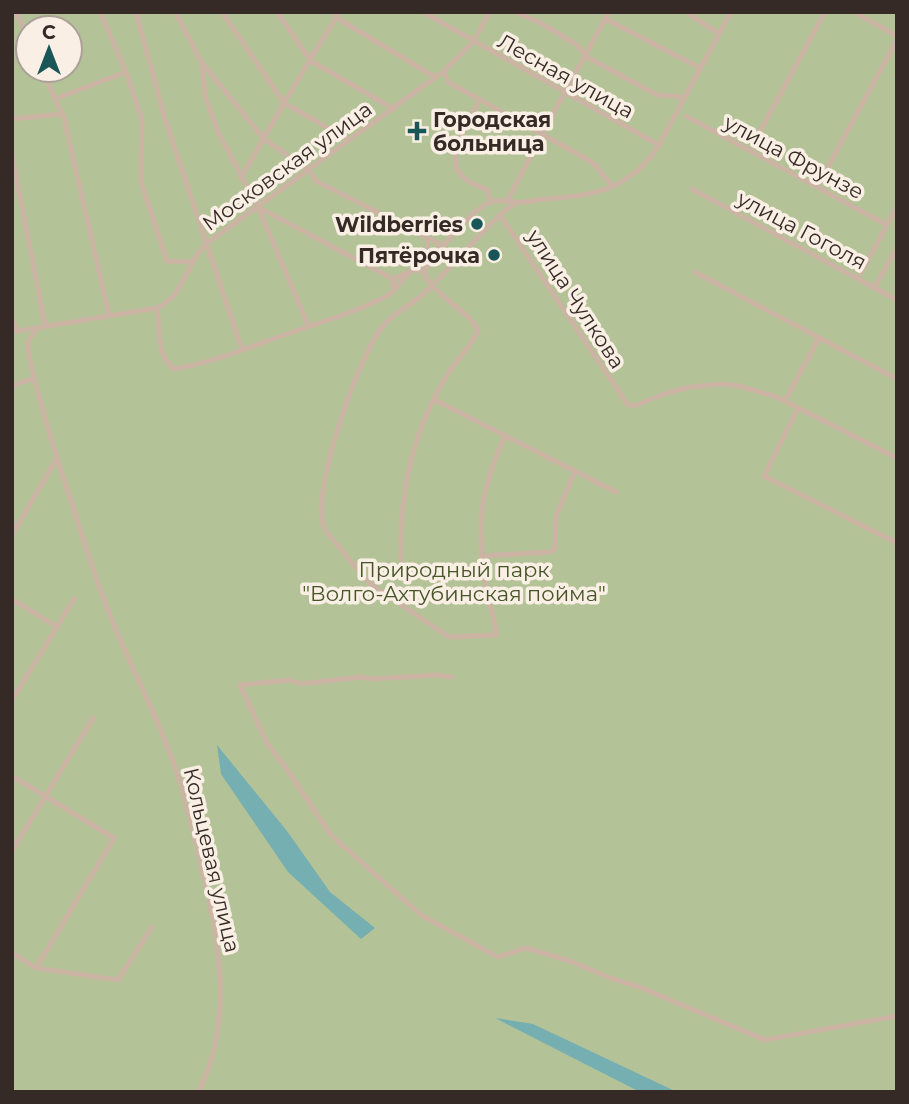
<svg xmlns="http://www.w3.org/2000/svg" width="909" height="1104" font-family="Montserrat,sans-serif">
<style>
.green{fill:#b4c297;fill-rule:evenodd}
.water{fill:#75afb1}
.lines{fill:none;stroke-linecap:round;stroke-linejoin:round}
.minor{stroke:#cbb4a3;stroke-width:5}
.poi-dot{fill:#195658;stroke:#faefe4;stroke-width:2.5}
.labels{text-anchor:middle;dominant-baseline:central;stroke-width:7;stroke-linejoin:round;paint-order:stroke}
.street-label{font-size:21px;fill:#352a25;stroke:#faefe4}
.poi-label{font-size:21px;font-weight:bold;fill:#352a25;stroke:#faefe4;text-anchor:end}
.park-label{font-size:21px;fill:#455528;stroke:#faefe4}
</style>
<rect width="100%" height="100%" fill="#f2e5d7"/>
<path class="green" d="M12 12H897V1092H12ZM28 28H70V70H28Z"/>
<path class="water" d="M217 745 287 831 330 892 375 928 361 939 288 872 221 774Z
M495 1018 533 1024 677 1092H640Z"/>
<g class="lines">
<path class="minor" d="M16 12 28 37
M100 12 126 72 142 120 141 182 167 261 191 262
M136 12 165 119 242 350
M175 12 202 63 205 96 218 132 258 207 309 327
M222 12 284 103 349 140
M277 12 311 61 394 109
M333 12 337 18 435 77
M423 12 659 145
M515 12 537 21 577 45 587 57 657 95 684 97
M686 12 719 34
M854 12 897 36
M606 19 700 68
M203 64 264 139 309 170 316 181 444 246
M42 70 64 118 109 315
M444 71 448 82 585 158 594 164 612 186
M55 99 126 72
M479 101C470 121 442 157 463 177 470 184 479 186 487 190L491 202
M686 116 887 225
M12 119 63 114
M750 150 825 12
M12 154 45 326
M241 178 284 103 339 12
M817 187 897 40
M692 189 897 300
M508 200 542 134 609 12
M258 207 393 279
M500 215 628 405H637L664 394 690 387 721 384 739 386 777 397 897 458
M695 272 897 379
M858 278 897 207
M874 288 897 248
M393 291 421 259 441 247
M157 308C161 330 155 354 174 369 216 362 254 345 293 332 327 320 362 311 393 292V279L415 270 424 272C440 251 466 212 491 202 501 198 507 202 517 202 525 203 535 200 544 199 594 196 630 190 659 145L731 12
M12 318 17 331
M37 329 28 341V351C39 403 55 453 72 504 83 537 93 572 106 605 125 656 152 704 171 756 183 786 189 817 197 848 216 926 238 1016 198 1092
M12 332 157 308C184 297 186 263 206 244L444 71 473 42 490 12
M12 386 34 378
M435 400 616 492
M785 401 819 338
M798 408 764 476 897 543
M324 527C311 490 357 362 380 330 391 314 407 308 421 296 443 276 463 252 484 231 494 221 503 210 516 203
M325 530 369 583 449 637 496 635C496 619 488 604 486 588 477 523 478 496 505 436
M12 535 57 458
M482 556 551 552 555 548 556 516 575 471
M401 560C399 493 412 432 447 375 456 360 471 347 478 330 467 310 438 297 427 279 420 269 432 251 426 236
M12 599 57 627
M452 677 437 675 374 679 360 677 301 684 290 680 240 685 267 743 286 768 331 835 421 915 498 957 526 948 570 961 610 978 642 988 765 1040 897 1016
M12 700 74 599
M12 776 114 838 36 968
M12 851 93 718
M12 953 36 968 118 980 152 927"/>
</g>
<g class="poi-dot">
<path d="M413.5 120.5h7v7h7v7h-7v7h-7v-7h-7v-7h7z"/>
<circle cx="477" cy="224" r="7"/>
<circle cx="494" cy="255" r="7"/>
</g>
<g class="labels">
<g class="street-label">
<text transform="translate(566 76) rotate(29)">Лесная улица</text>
<text transform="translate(794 157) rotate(28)">улица Фрунзе</text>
<text transform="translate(287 166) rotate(-36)">Московская улица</text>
<text transform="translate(802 230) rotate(28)">улица Гоголя</text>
<text transform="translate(576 299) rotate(57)">улица Чулкова</text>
<text transform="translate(212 860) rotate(77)">Кольцевая улица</text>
</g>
<g class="poi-label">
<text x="433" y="119" text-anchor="start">Городская<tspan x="433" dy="24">больница</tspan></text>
<text x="463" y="224">Wildberries</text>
<text x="480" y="255">Пятёрочка</text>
</g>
<g class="park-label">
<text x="454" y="569">Природный парк<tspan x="454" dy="24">"Волго-Ахтубинская пойма"</tspan></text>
</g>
</g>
<rect width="909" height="1104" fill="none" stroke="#352a25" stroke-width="28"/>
<g transform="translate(49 49)"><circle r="33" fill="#faefe4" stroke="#aba098" stroke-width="2"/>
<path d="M0-5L12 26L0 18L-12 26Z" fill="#195658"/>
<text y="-10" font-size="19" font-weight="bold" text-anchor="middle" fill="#352a25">С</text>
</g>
</svg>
